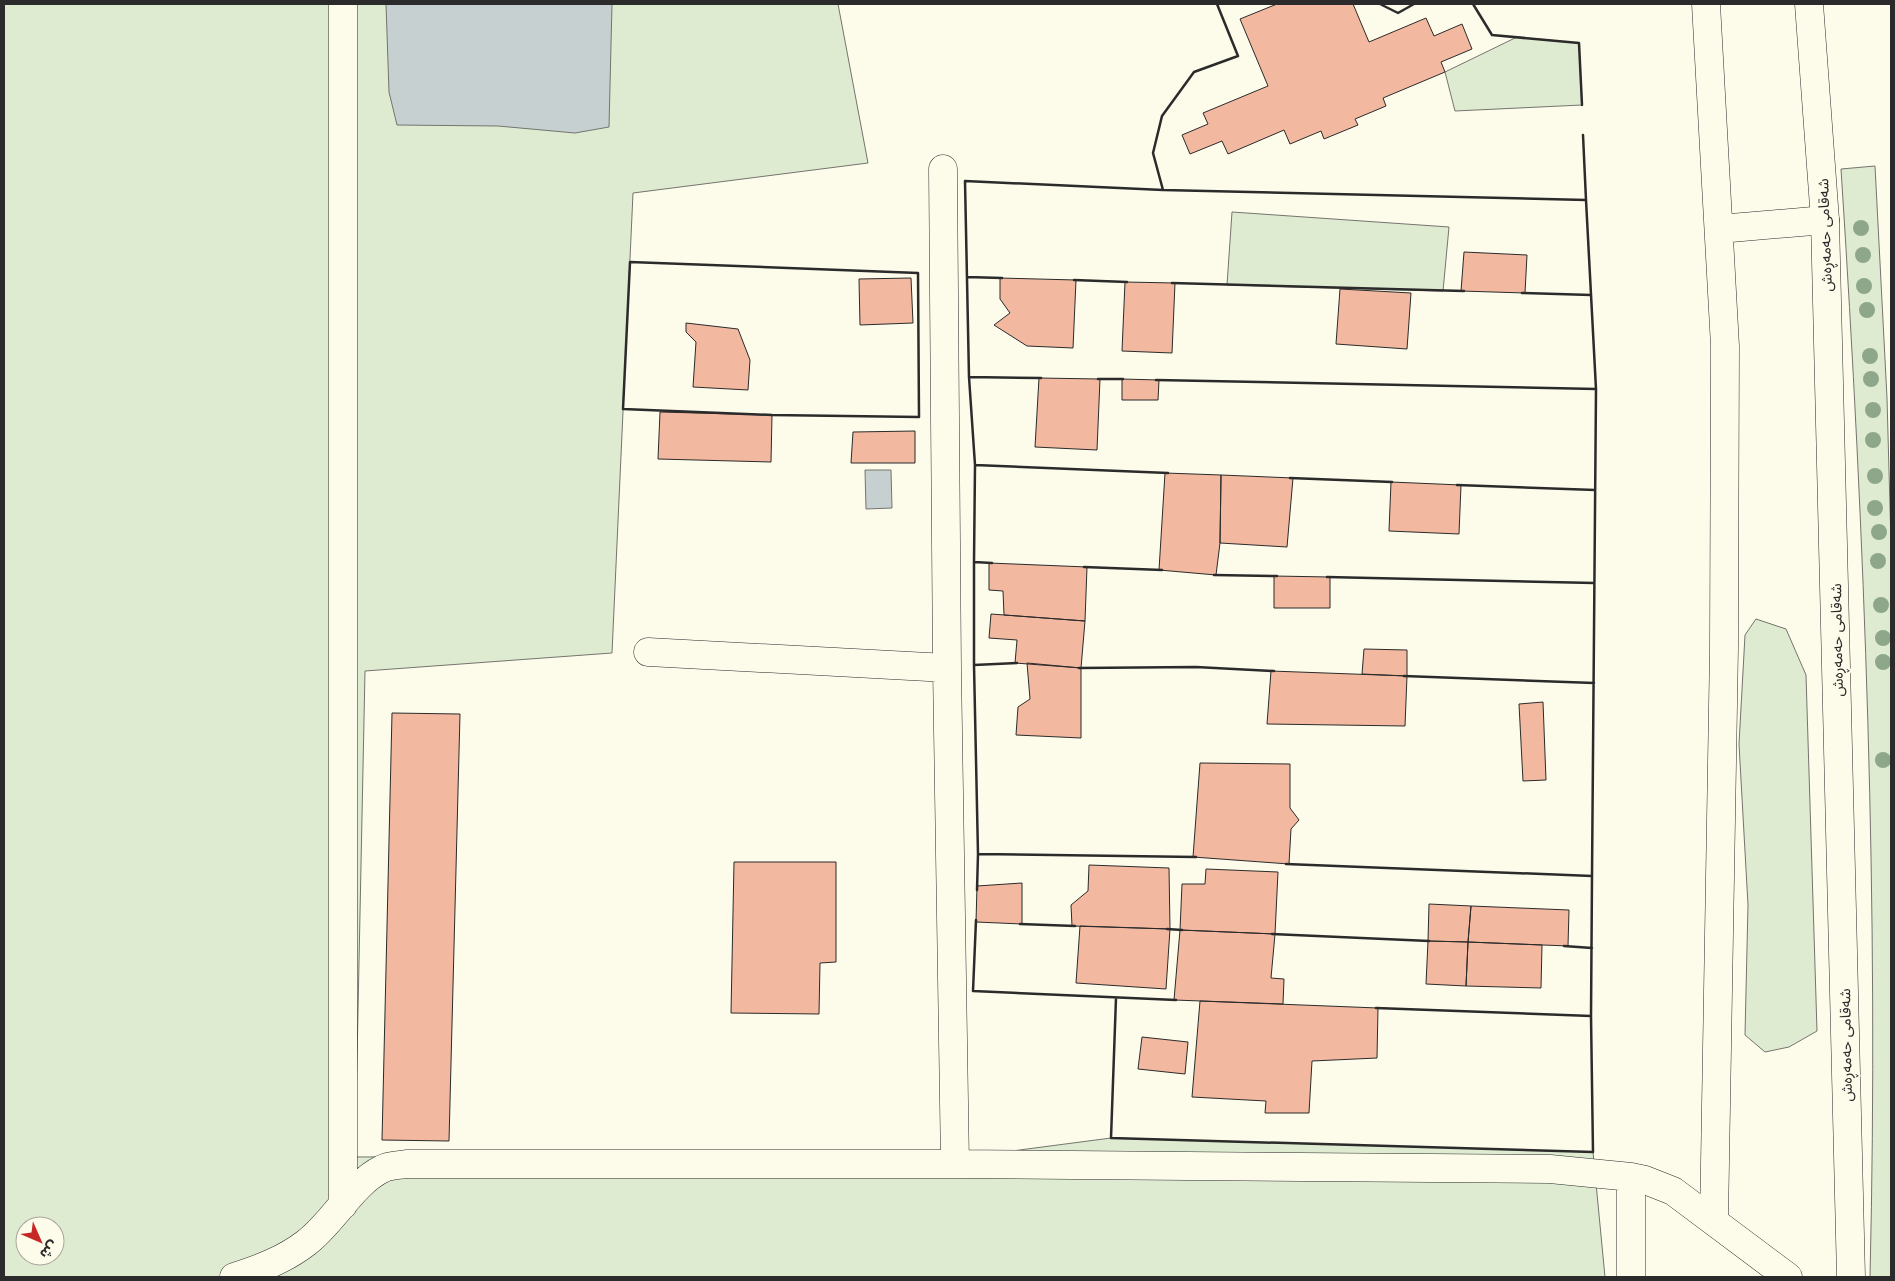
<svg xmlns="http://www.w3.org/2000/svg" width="1895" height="1281" font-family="'Noto Serif','Noto Sans Arabic',serif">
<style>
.green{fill:#deebd1;stroke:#74746e;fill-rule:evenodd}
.water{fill:#c7d0d0;stroke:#74746e}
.building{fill:#f2b8a0;stroke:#2b2b2b}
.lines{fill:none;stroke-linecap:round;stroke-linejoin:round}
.minor-casing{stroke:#2b2b2b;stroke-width:29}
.highway-casing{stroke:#2b2b2b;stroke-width:29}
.minor{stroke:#fdfbea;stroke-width:28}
.highway{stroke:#fdfbea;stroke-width:28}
.wall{stroke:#2b2b2b;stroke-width:2.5}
.tree{fill:#8ea78a}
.labels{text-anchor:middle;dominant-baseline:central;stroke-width:4;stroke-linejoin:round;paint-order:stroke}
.street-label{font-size:15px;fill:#2b2b2b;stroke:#fdfbea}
</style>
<rect width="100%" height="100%" fill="#fdfbea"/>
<path class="green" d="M4 4H838L868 163 633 193 612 653 365 671 355 1157 989 1154 1111 1138 1593 1152 1605 1277H4ZM25 1226H55V1256H25Z
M1517 37 1579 43 1582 105 1455 111 1445 72Z
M1875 166 1887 398 1891 543V1277H1870C1879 908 1865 538 1841 169Z
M1232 212 1449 227 1443 291 1227 285Z
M1756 619 1786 629 1806 675 1817 1031 1789 1047 1765 1052 1745 1035 1748 905 1739 744 1745 635Z"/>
<path class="water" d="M386 4H612L609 127 575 133 498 126 397 125 389 92Z
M865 470H891L892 508 866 509Z"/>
<path class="building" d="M1277 4H1353L1369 42 1426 18 1434 36 1462 24 1472 49 1441 62 1445 72 1383 98 1386 106 1355 119 1358 125 1324 139 1321 131 1290 144 1284 130 1228 154 1222 141 1190 154 1182 135 1208 124 1203 113 1268 86 1240 19Z
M1464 252 1527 255 1525 293 1461 291Z
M911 278 913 323 860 325 859 279Z
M1000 278 1076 280 1073 348 1027 346 994 325 1010 313 1000 299Z
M1125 282 1175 283 1172 353 1122 351Z
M1340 289 1411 293 1407 349 1336 344Z
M686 323 738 329 750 360 748 390 693 387 696 342 686 332Z
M1039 378 1100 379 1097 450 1035 447Z
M1122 379 1159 380 1158 400H1122Z
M660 412 772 415 771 462 658 459Z
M915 431V463H851L853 432Z
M1165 473 1221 475 1220 543 1216 575 1159 570Z
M1221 475 1293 478 1287 547 1220 543Z
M1391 482 1461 485 1459 534 1389 531Z
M989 563 1087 567 1085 621 1004 615 1003 591 989 590Z
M1274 576 1330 577V608H1274Z
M991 614 1085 621 1081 668 1015 663 1017 640 989 638Z
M1364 649 1407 650V676L1362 674Z
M1027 663 1081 668V738L1016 735 1018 707 1030 699Z
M1271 671 1407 676 1405 726 1267 724Z
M1543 702 1546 780 1523 781 1519 704Z
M392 713 460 714 449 1141 382 1140Z
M1200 763 1290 764V808L1299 820 1291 829 1289 864 1193 857Z
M734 862H836V962L820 963 819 1014 731 1013Z
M1089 865 1169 868 1170 929 1072 926 1071 905 1088 891Z
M1206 869 1278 872 1275 934 1180 930 1182 884H1205Z
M1022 883V924L976 922 977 886Z
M1429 904 1471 906 1468 942 1428 941Z
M1471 906 1569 910 1568 946 1468 942Z
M1080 926 1170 929 1166 989 1076 983Z
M1180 930 1275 934 1271 978 1284 979 1283 1004 1174 1000Z
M1428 941 1468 942 1466 986 1426 984Z
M1468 942 1542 945 1541 988 1466 986Z
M1200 1001 1378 1008 1377 1058 1312 1061 1309 1113H1265L1266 1101 1192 1097Z
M1142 1037 1188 1042 1185 1074 1138 1069Z"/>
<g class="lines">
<defs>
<path id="minor" d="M343 4V1205
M1706 4 1725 346 1724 648 1714 1220
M943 169 947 668 955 1164
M1719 229 1825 220
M648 652 947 668
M1631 1177V1277
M234 1277C259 1269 284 1260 306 1243 333 1223 353 1183 382 1169 389 1165 400 1165 408 1164H955L1550 1169 1631 1177 1645 1180 1673 1191 1788 1277"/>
<path id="highway" d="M1809 4 1825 220 1851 1277"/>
</defs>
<use href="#minor" class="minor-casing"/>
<use href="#highway" class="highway-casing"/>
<use href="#minor" class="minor"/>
<use href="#highway" class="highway"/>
<path class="wall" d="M1217 4 1238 56 1194 72 1162 116 1153 153 1163 190 1586 200 1583 135
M1380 4 1398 13 1414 4
M1473 4 1492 35 1579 43 1582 105
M630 262 918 273 919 417 772 415 623 409Z
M967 277 1002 278
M1074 280 1127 282
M1172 283 1464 291
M1522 293 1591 295
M969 377 1041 378
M1098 379H1123
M1156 380 1596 389
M975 465 1168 473
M1290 478 1392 482
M1457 485 1595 490
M974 562V665L1017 663
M992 563 974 562 975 465 969 377 965 181 1163 190
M1084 567 1162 570
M1214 575 1277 576
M1327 577 1594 583
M974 665 978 854 1196 857
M1079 668 1196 667 1274 671
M1404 676 1594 683
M1286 864 1592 876 1596 389 1586 200
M977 890 978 854
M976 920 973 991 1176 1000
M1020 924 1075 926
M1167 929 1182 930
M1272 934 1429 941
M1564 946 1592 948
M1116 998 1111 1138 1593 1152 1591 1016
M1376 1008 1591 1016 1592 876"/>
</g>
<g class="tree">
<circle cx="1861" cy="228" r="8"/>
<circle cx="1863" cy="255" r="8"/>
<circle cx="1864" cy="286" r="8"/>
<circle cx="1867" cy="310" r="8"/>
<circle cx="1870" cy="356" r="8"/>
<circle cx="1871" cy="379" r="8"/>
<circle cx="1873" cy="410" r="8"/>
<circle cx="1873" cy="440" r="8"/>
<circle cx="1875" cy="476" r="8"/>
<circle cx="1875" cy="508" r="8"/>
<circle cx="1879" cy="532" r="8"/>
<circle cx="1878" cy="561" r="8"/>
<circle cx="1881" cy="605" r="8"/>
<circle cx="1883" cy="638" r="8"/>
<circle cx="1883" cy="662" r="8"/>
<circle cx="1883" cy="760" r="8"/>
</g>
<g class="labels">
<g class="street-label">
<text transform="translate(1824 235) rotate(-92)">شەقامی حەمەڕەش</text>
<text transform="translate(1836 640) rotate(-91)">شەقامی حەمەڕەش</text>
<text transform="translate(1845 1045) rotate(-91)">شەقامی حەمەڕەش</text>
</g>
</g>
<rect width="1895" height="1281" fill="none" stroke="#2b2b2b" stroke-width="10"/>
<g transform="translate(40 1241) rotate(135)"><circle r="24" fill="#fdfbea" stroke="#a9a89e"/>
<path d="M0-4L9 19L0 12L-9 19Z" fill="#c62828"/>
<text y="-8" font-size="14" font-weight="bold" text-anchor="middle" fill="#2b2b2b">ش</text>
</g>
</svg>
